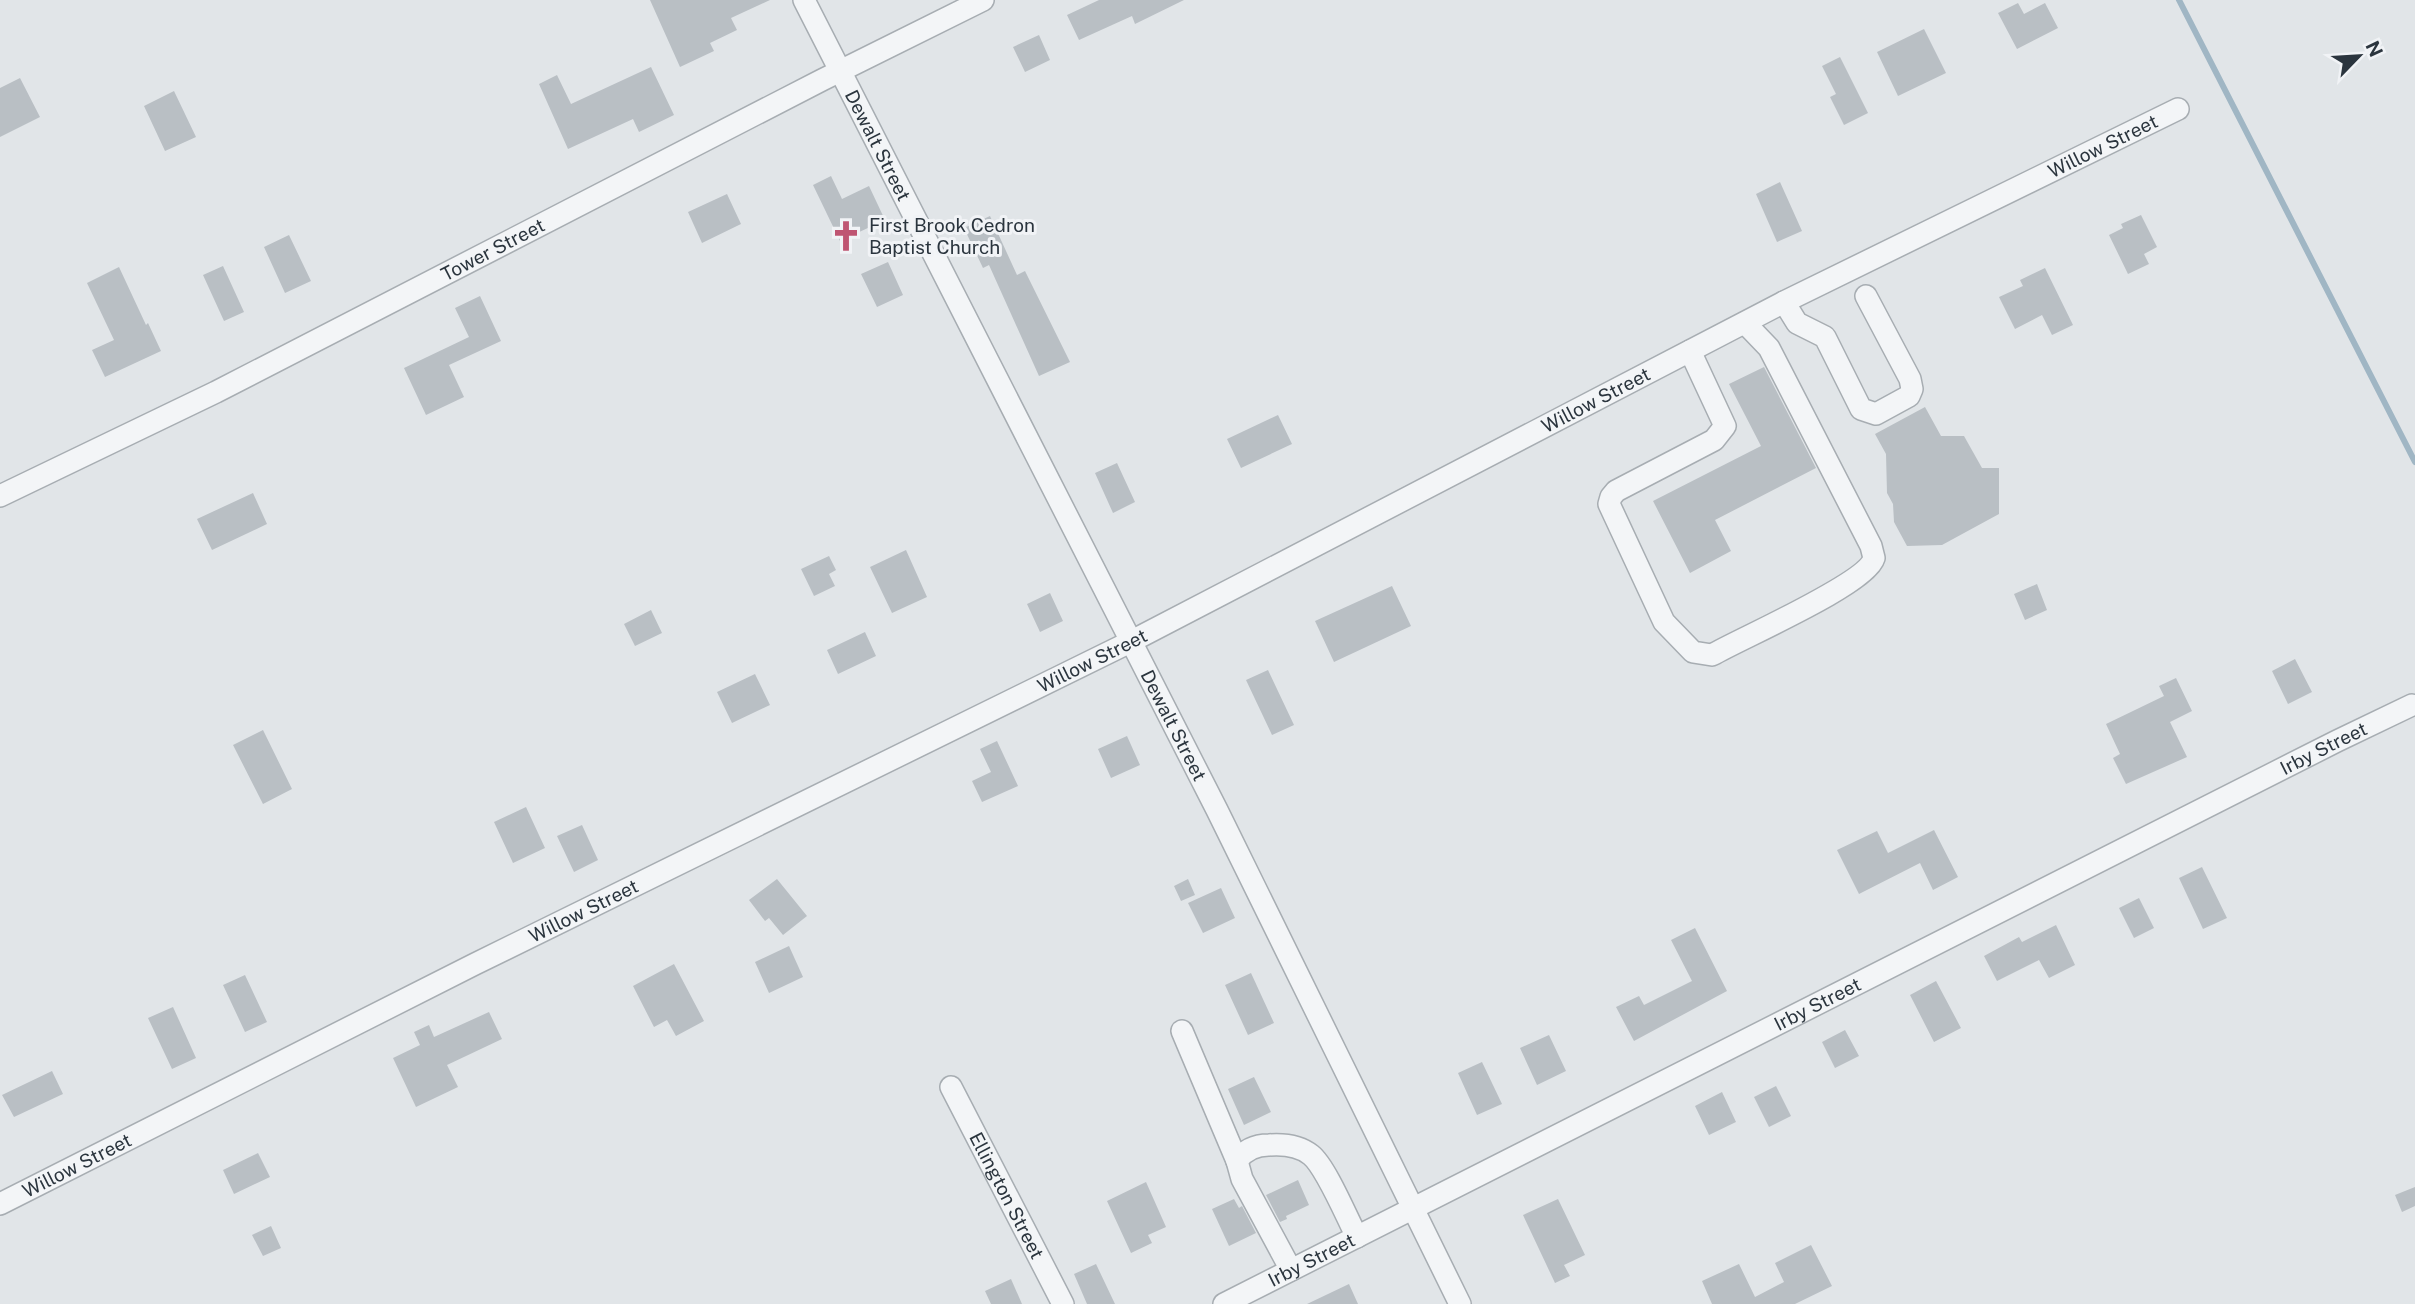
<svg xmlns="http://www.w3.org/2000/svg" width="2415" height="1304" font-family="'Public Sans',sans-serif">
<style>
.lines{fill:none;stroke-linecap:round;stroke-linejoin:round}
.stream{stroke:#a0b6c4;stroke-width:6}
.building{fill:#b9bfc4}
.minor-casing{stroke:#a7adb2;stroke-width:24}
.minor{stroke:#f3f5f7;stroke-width:21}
.labels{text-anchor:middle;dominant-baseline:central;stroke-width:6;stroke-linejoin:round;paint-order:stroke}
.street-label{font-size:19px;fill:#2b353e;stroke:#f1f3f6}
.poi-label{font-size:19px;fill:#2b353e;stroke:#f1f3f6;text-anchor:start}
</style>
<rect width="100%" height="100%" fill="#e1e5e8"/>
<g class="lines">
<path class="stream" d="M2179 0 2415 462"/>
</g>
<path class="building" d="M650 0H770L731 18 737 30 710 43 714 51 680 67Z
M1099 0H1184L1135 24 1132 16 1079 40 1067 15Z
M2018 3 2024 14 2045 3 2058 28 2017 49 1998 13Z
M1924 29 1946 73 1898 96 1877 52Z
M1039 35 1050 60 1025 72 1013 47Z
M1840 57 1868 113 1844 125 1830 97 1836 94 1822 66Z
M651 67 674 115 639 132 633 119 568 149 539 84 557 75 571 104Z
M20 78 40 117 0 137V88Z
M174 91 196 137 165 151 144 106Z
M831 176 842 199 869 186 885 220 840 241 813 185Z
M1780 182 1802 231 1777 242 1756 194Z
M727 194 741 224 702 243 688 212Z
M2141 215 2157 247 2144 254 2149 264 2128 274 2109 235 2123 228 2121 224Z
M990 216 1017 275 1025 271 1070 362 1039 376 989 265 983 268 964 228Z
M289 235 311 281 285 293 264 247Z
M888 262 903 295 877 307 861 274Z
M223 266 244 312 224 321 203 275Z
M119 267 146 325 148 323 161 351 105 377 92 350 114 340 87 283Z
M2045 268 2073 325 2052 335 2042 315 2015 329 1999 297 2023 286 2020 280Z
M480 296 501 341 449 365 464 397 426 415 404 368 469 337 455 308Z
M1764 367 1816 468 1715 520 1731 551 1690 573 1653 501 1761 446 1729 384Z
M1925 407 1941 436H1964L1982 468H1999V514L1942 545 1907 546 1894 522 1893 504 1887 493 1886 454 1875 434Z
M1278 415 1292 444 1241 468 1227 439Z
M1117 463 1135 502 1113 513 1095 473Z
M253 493 267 524 212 550 197 519Z
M906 550 927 597 892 613 870 567Z
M829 556 836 570 829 574 835 586 814 596 801 569Z
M2037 584 2047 610 2025 620 2014 594Z
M1392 586 1411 626 1334 662 1315 621Z
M1050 593 1063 621 1040 632 1027 604Z
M651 610 662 633 635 646 624 624Z
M865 632 876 656 838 674 827 650Z
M2295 659 2312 692 2288 704 2272 671Z
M1268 670 1294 725 1272 735 1246 680Z
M755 674 770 705 732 723 717 692Z
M2176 678 2192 711 2170 722 2187 757 2126 784 2113 758 2120 754 2106 724 2164 696 2159 686Z
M263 730 292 789 263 804 233 745Z
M1127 736 1140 765 1111 778 1098 749Z
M997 741 1018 786 982 802 972 781 991 772 980 749Z
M526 807 545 848 513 863 494 822Z
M582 825 598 860 574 872 557 836Z
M1934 830 1958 877 1933 890 1920 863 1859 894 1837 850 1877 831 1888 853Z
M2202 867 2227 918 2203 929 2179 878Z
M777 879 807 916 783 935 769 918 765 921 749 900Z
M1188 879 1195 895 1181 901 1174 886Z
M1221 888 1235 918 1203 933 1188 903Z
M2139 898 2154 928 2134 938 2119 908Z
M2056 925 2075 965 2049 978 2039 960 1997 981 1984 956 2019 937 2022 942Z
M1695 928 1727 991 1634 1041 1616 1007 1639 996 1644 1005 1692 981 1671 940Z
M789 946 803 977 769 993 755 962Z
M674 964 704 1021 676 1036 667 1020 654 1027 633 986Z
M1251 973 1274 1023 1248 1035 1225 985Z
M245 975 267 1022 245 1032 223 985Z
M1936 981 1961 1028 1934 1042 1910 995Z
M173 1007 196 1058 172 1069 148 1018Z
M489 1012 502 1039 447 1065 458 1087 416 1107 393 1058 420 1045 414 1032 429 1025 434 1037Z
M1845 1030 1859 1056 1835 1068 1822 1042Z
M1549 1035 1566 1071 1537 1085 1520 1048Z
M1482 1062 1502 1104 1477 1115 1458 1073Z
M52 1071 63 1094 14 1117 2 1095Z
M1254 1077 1271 1112 1244 1125 1228 1089Z
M1776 1086 1791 1116 1769 1127 1754 1097Z
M1722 1092 1736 1122 1709 1135 1695 1106Z
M258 1153 270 1177 234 1194 223 1170Z
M1298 1180 1309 1205 1286 1216 1287 1219 1280 1222 1266 1195Z
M1146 1182 1166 1227 1148 1235 1152 1243 1131 1253 1107 1201Z
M2415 1187V1206L2402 1212 2395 1195Z
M1234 1199 1239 1208 1242 1206 1256 1233 1229 1246 1212 1209Z
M1558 1199 1585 1255 1564 1265 1570 1276 1555 1283 1523 1215Z
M271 1226 281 1248 263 1256 252 1235Z
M1811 1245 1832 1286 1795 1304H1712L1702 1281 1739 1264 1755 1297 1784 1282 1775 1263Z
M1096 1264 1115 1304H1087L1074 1274Z
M1011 1279 1022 1304H991L985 1291Z
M1349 1284 1358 1304H1307Z"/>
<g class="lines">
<defs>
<g id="minor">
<path id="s1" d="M804 0 1217 810 1460 1304"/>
<path d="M1784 302 1797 323 1825 337 1861 409 1876 414 1909 396 1912 389 1910 379 1866 296"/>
<path d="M1690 351 1725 426 1714 440 1616 491 1611 497 1609 504 1664 622 1693 652 1712 655C1741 638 1867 584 1874 558L1871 546 1769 348 1745 323"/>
<path id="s2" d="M0 496 216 392 822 80 983 0"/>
<path d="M1182 1031 1237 1161"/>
<path id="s3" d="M951 1087 1063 1304"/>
<path id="s4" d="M0 1204 475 964 1130 642 1784 302 2178 109"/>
<path d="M1291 1270 1242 1179 1237 1161C1245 1149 1256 1145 1269 1145 1283 1144 1300 1146 1311 1155 1326 1167 1347 1218 1357 1237"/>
<path id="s5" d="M1224 1304 2337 741 2412 705"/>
</g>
</defs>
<use href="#minor" class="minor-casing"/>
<use href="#minor" class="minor"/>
</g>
<defs>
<symbol id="church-bare" viewBox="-9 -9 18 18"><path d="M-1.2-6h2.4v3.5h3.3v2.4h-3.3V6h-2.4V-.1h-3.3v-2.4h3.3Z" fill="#bf5572" stroke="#f1f3f6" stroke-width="2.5" paint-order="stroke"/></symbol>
</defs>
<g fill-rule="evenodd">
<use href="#church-bare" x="824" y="214" width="44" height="44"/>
</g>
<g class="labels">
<g class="street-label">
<text stroke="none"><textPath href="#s1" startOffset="163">Dewalt Street</textPath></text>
<text stroke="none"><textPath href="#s4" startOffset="2354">Willow Street</textPath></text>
<text stroke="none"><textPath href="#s2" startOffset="551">Tower Street</textPath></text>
<text stroke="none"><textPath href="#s4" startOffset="1787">Willow Street</textPath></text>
<text stroke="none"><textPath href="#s4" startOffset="1220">Willow Street</textPath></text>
<text stroke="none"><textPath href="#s1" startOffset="814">Dewalt Street</textPath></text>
<text stroke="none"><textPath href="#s5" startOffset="1232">Irby Street</textPath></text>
<text stroke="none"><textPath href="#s4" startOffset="653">Willow Street</textPath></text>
<text stroke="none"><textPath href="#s5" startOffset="665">Irby Street</textPath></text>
<text stroke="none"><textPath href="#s4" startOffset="86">Willow Street</textPath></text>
<text stroke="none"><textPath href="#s3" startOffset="122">Ellington Street</textPath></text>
<text stroke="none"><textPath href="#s5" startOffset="98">Irby Street</textPath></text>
</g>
<g class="poi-label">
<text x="869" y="225">First Brook Cedron<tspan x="869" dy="22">Baptist Church</tspan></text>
</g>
</g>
<g transform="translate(2359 56) rotate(65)" stroke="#f1f3f6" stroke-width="5" paint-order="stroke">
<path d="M0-5L12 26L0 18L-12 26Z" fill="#2b353e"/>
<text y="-10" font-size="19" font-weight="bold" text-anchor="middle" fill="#2b353e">N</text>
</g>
</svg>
